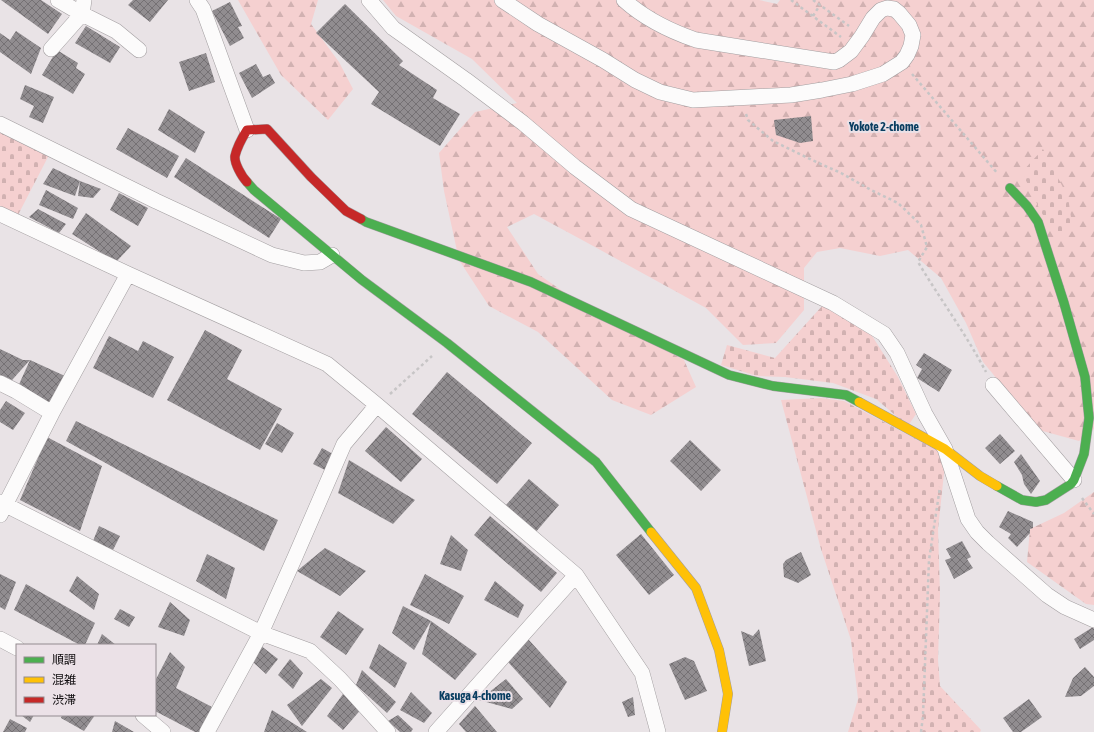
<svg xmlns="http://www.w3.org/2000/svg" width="1094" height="732" font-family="'Asap Condensed','Noto Sans JP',sans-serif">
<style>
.forest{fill:url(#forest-firs)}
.cemetery{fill:url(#cemetery-stones)}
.building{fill:url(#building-cross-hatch)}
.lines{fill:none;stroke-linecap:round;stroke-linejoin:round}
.street-casing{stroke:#a29ea0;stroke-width:16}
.fast-casing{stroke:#a29ea0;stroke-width:10}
.slow-casing{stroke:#a29ea0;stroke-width:10}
.jam-casing{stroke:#a29ea0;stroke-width:10}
.path{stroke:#c7c5c6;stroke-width:2.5;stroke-dasharray:3 3;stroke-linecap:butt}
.street{stroke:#fcfbfb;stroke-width:15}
.fast{stroke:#4caf50;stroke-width:9}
.slow{stroke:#ffc107;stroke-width:9}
.jam{stroke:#c62828;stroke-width:9}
.labels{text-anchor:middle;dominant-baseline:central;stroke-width:4;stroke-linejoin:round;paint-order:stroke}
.neighbourhood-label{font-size:12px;font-weight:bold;fill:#093e61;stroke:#ebe1e7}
</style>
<defs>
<pattern id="forest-firs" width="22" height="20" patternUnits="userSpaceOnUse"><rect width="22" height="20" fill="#f5d0d0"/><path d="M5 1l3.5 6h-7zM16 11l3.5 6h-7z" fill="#d1b1b1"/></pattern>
<pattern id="cemetery-stones" width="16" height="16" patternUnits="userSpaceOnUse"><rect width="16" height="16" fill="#f5d0d0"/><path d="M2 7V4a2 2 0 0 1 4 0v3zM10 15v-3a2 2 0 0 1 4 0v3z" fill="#d1b1b1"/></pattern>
<pattern id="building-cross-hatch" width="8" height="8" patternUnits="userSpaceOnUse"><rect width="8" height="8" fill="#918d90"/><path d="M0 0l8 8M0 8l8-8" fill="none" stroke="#757174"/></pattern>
</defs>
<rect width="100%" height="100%" fill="#e9e3e6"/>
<path class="forest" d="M238 0H318L311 24 339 62 353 89 328 120 281 75Z
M383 0H759L777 4 780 0H1094V429L1079 441 1039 430 983 362 966 323 941 278 908 250 880 256 840 248 817 252 804 268V310L776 343 743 345 706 308 584 241 534 214 507 227 538 274 584 306 684 360 696 387 651 415 612 400 538 332 489 306 459 260 444 191 439 153 475 112 517 103 472 59 396 16Z
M1094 492V605L1086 604 1027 562 1030 529 1064 513Z"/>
<path class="cemetery" d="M0 131 49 155 18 215 0 207Z
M1043 149 1068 197 1073 231 1054 234 1039 208 1022 172Z
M823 305 869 331 898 377 916 414 908 426 876 399 833 383 785 377 757 376 721 365 727 345 775 358Z
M821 398 844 401 946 455 938 529 940 594 938 660 940 686 981 730 980 732H848L858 699 851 640 821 549 781 400Z"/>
<path class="building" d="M1 0H41L62 14 48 34Z
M133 0H168L150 22 128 5Z
M230 2 242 26 238 27 244 38 230 46 212 11Z
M345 4 403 61 399 65 437 90 433 98 460 114 440 146 371 104 379 92 316 33Z
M86 26 120 47 110 63 75 43Z
M16 31 41 48 31 74 0 52V33L10 40Z
M57 50 78 63 76 68 85 74 73 94 42 75Z
M206 53 215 82 189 91 179 62Z
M256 64 263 77 270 74 275 83 252 98 239 73Z
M25 85 54 97 43 123 29 117 34 106 20 99Z
M169 109 205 132 195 153 158 130Z
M811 116 813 141 800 143 776 135 774 120Z
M128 128 179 156 167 178 116 149Z
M186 158 281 219 269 238 174 177Z
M53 168 80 181 75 196 43 184Z
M80 181 101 189 93 198 78 196Z
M46 190 78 208 73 219 39 205Z
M119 193 148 208 138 226 110 210Z
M38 209 66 224 59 233 29 217Z
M86 213 131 246 116 262 72 234Z
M205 330 242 350 227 379 282 409 260 450 167 400Z
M109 336 138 351 143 341 174 357 153 398 93 368Z
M0 349 23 360H30L65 376 51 407 16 391 30 360 12 380 0 375Z
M924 353 952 370 939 392 917 378 922 369 916 365Z
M447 372 532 443 497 484 412 414Z
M6 401 25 413 13 430 0 422V410Z
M76 421 278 520 264 551 66 441Z
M277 423 294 433 282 453 265 444Z
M386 427 422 459 401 482 365 451Z
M1000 434 1015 451 1000 464 985 448Z
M47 437 102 466 80 531 20 500Z
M690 440 721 470 701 491 670 461Z
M322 448 333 454 325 470 313 464Z
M1021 454 1040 481 1031 494 1024 484 1022 475 1014 462Z
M349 460 415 500 393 524 338 493Z
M529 479 559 505 535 533 505 506Z
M1008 511 1033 522V528L1030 529V533L1017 547 1008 538 1011 534 999 527Z
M490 516 557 573 541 592 474 535Z
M99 526 120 536 113 550 93 541Z
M641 534 674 575 649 595 616 555Z
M451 535 468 550 461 571 440 564Z
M962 541 971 557 967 559 973 568 954 579 945 560 951 558 946 549Z
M325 548 366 571 340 596 297 571Z
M801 552 811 575 798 583 784 577 783 564 786 560Z
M207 554 235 568 226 599 196 581Z
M0 574 16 582 5 610 0 607Z
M425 574 464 596 449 624 410 605Z
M77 576 99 594 94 610 69 591Z
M495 581 524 605 518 618 484 600Z
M26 584 95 623 85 645H80L14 610Z
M170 602 190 620 184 636 158 627Z
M403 606 431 621 414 650 392 633Z
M120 609 135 617 129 627 114 619Z
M338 611 364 629 346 655 320 637Z
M431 621 477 654 455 680 422 654Z
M1093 627 1094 629V640L1080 649 1074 639Z
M759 629 766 661 749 666 741 631 753 636Z
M102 634 116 645H97Z
M528 639 567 682 550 708 508 662Z
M256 642 278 659 266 674 254 663Z
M379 644 407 663 395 688 369 668Z
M170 652 185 667 176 688 212 707 200 732H195L155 711V681Z
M685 657 694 661 707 691 685 700 669 664Z
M290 659 303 673 293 689 278 675Z
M1085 667 1094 677V686L1081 696 1065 697 1073 678Z
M362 670 396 702 387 713 356 685Z
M321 679 332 688 302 726 287 705Z
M506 679 523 699 512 709 479 700Z
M411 692 432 713 424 723 400 710Z
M343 694 364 706 343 730 327 716Z
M633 697 635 715 628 717 622 702Z
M1029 699 1042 717 1021 732H1013L1003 718Z
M475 706 497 732H466L459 724Z
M272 710 307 732H264Z
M21 715H34L30 722Z
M62 715H95L84 731 61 718Z
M398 715 413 729 411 732H400L388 721Z
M10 719 27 728 25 732H3Z
M115 721 134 732H112Z"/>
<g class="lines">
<defs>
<path id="street" d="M58 0 82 14 116 31 139 50
M197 0 203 9 247 130
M369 0 393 28 466 80 523 123 575 167 631 209 833 303 884 334 897 353 925 414 945 449 968 519 977 532 988 543 1047 595 1065 607 1094 620
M502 0 538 24 603 60 635 80 660 92 693 100 791 95 822 90 852 84 883 74 902 62 907 55 911 46 913 35 909 25 899 13 894 9 887 8 881 10 873 18 862 36 851 51 839 60 834 62 696 40C670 31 645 19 624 0
M51 49 82 14 84 0
M0 124 156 201 272 255 304 263 320 262 332 255
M0 214 128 274 327 364 377 405 576 575 642 673 658 732
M0 383 16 391 52 413
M993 385 1074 480
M0 502 261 633 310 651 340 679 388 732
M0 515 52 413 128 274
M0 639 17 648
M143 715 163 732
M207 732 261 633 295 557 344 444 377 405
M436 732 576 575"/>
<path id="fast" d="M247 182 254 190 362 280 447 343 596 462 651 532
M361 219 366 222 531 282 729 375 773 386 846 395 859 402
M997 486 1022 500 1036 502 1046 500 1071 484 1074 480 1084 454 1089 418 1085 377 1064 303 1038 222 1027 206 1010 188"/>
<path id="slow" d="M859 402 945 449 980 476 997 486
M651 532 696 588 719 650 728 694 722 732"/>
<path id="jam" d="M247 182C242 177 234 163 235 156 237 147 242 138 247 130L267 129 311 177 346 211 361 219"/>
</defs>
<use href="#street" class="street-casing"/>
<use href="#fast" class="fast-casing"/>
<use href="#slow" class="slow-casing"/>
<use href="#jam" class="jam-casing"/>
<path class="path" d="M791 0 841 37
M813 0 849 26
M813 16 820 5
M912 74 998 174
M746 114 748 120 773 141 812 160 841 173 871 190 898 203 921 225 927 247 918 262C940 299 966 334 986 372
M390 394 432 356
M1082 498 1094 514
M921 732 923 716 929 560 940 487"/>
<use href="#street" class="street"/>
<use href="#fast" class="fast"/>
<use href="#slow" class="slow"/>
<use href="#jam" class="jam"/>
</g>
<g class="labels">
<g class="neighbourhood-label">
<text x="884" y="127">Yokote 2-chome</text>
<text x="475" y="696">Kasuga 4-chome</text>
</g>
</g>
<rect x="16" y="644" width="140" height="72" fill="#ebe1e7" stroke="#938b90"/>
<rect x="24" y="657" width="20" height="6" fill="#4caf50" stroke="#938b90"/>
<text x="52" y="664" font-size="12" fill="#0e0b0d">順調</text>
<rect x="24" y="677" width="20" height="6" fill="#ffc107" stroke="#938b90"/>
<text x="52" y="684" font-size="12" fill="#0e0b0d">混雑</text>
<rect x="24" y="697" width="20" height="6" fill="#c62828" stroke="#938b90"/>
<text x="52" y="704" font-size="12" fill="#0e0b0d">渋滞</text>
</svg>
